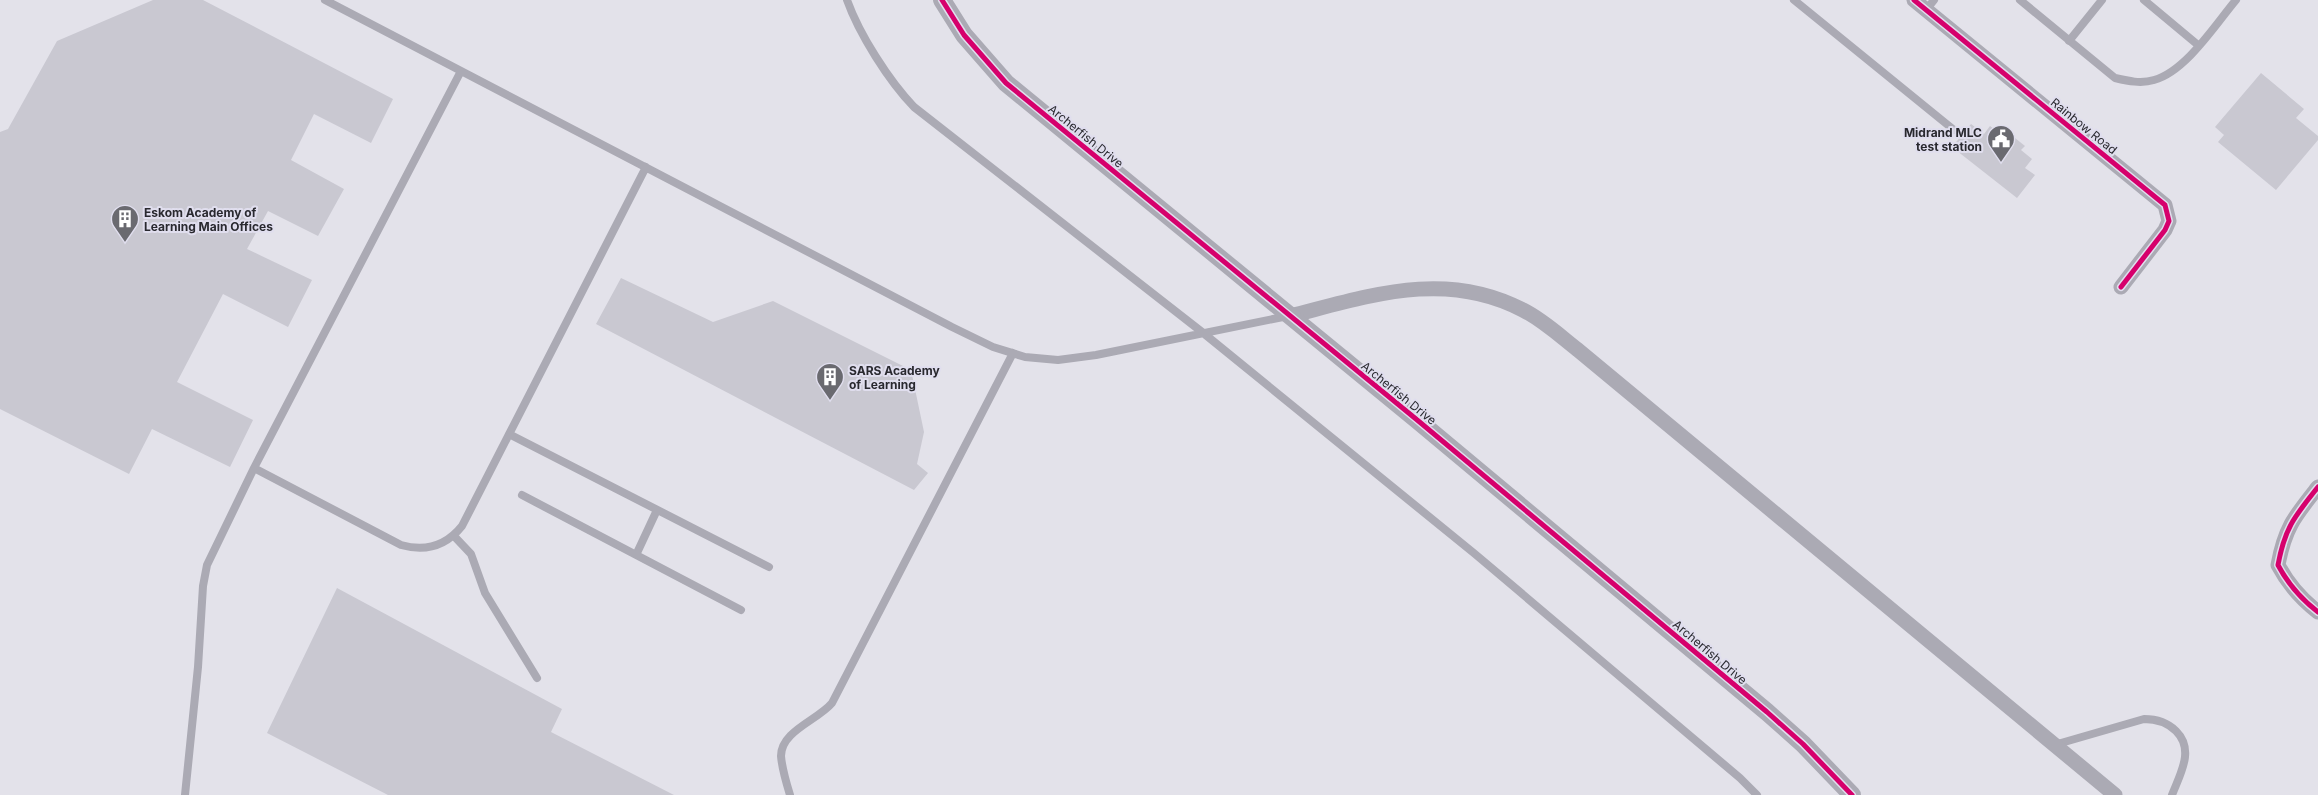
<svg xmlns="http://www.w3.org/2000/svg" width="2318" height="795" font-family="Inter,sans-serif">
<style>
.building{fill:#c9c8d1}
.lines{fill:none;stroke-linecap:round;stroke-linejoin:round}
.service{stroke:#abaab4;stroke-width:8}
.minor{stroke:#abaab4;stroke-width:15}
.tertiary{stroke:#abaab4;stroke-width:18}
.cycleway-casing{stroke:#e0deee;stroke-width:8}
.cycleway{stroke:#d6006c;stroke-width:5}
.labels{text-anchor:middle;dominant-baseline:central;stroke-width:4;stroke-linejoin:round;paint-order:stroke}
.street-label{font-size:12px;fill:#29292f;stroke:#e0deee}
.poi-label{font-size:12px;font-weight:bold;fill:#29292f;stroke:#e0deee;text-anchor:start}
</style>
<rect width="100%" height="100%" fill="#e3e2ea"/>
<path class="building" d="M153 0H203L393 99 371 143 314 114 291 160 344 189 318 236 268 211 247 249 312 280 288 327 223 294 177 382 253 420 230 467 152 429 129 474 0 409V132L8 129 57 41Z
M2261 73 2304 109 2296 118 2318 136V140L2276 190 2218 142 2224 135 2215 127Z
M1971 124 1984 134 1990 126 2002 135 2005 130 2025 146 2021 150 2032 159 2025 168 2035 175 2017 198 1952 147Z
M621 278 713 322 773 301 911 370 924 432 917 464 928 473 914 490 596 324Z
M337 588 562 709 551 732 674 795H388L267 733Z"/>
<g class="lines">
<path class="service" d="M325 0 952 327 993 347 1025 357 1058 360 1096 355 1288 316
M847 0C859 34 889 81 914 107L1202 332 1475 554 1740 778 1757 795
M1794 0 1954 130
M2020 0 2115 78C2128 81 2141 84 2154 80 2186 71 2215 25 2236 0
M2144 0 2198 45
M1926 10 1934 0
M2069 41 2102 0
M509 434 769 567
M254 468 401 545C426 552 446 546 462 526L646 167
M522 495 741 610
M454 536 471 554 485 593 537 678
M636 555 657 510
M2054 745 2144 719C2157 719 2167 722 2176 731 2195 750 2180 774 2172 795
M185 795 198 667 203 586 207 565 254 468 461 71
M790 795C786 782 782 769 781 756 781 731 818 720 832 703L1013 353"/>
<path class="minor" d="M1914 0 2165 205 2169 221 2165 230 2121 287
M1290 316C1369 296 1445 269 1523 310 1543 320 1560 336 1578 350L2115 795
M2318 487C2295 516 2285 527 2278 565 2288 584 2301 599 2318 612"/>
<path class="tertiary" d="M942 0 964 35 1006 83 1416 419 1767 712 1803 744 1852 795"/>
<defs>
<path id="cycleway" d="M942 0 964 35 1006 83 1416 419 1767 712 1803 744 1852 795
M1914 0 2165 205 2169 221 2165 230 2121 287
M2318 487C2295 516 2285 527 2278 565 2288 584 2301 599 2318 612"/>
</defs>
<use href="#cycleway" class="cycleway-casing"/>
<use href="#cycleway" class="cycleway"/>
</g>
<defs>
<symbol id="civic-pin" viewBox="-11 -11 22 30"><path d="M0 17L-7.5 6A9.5 9.5 0 1 1 7.5 6Z" fill="#6a6a70" stroke="#e0deee"/><path d="M-.6-6.5H3V-4.5H.6V-3L4-1V1h2V6H-6V1h2V-1L-.6-3ZM-1.2 2.5V6h2.4V2.5Z" fill="#fff"/></symbol>
<symbol id="building-pin" viewBox="-11 -11 22 30"><path d="M0 17L-7.5 6A9.5 9.5 0 1 1 7.5 6Z" fill="#6a6a70" stroke="#e0deee"/><path d="M-4-6H4V6H1V3H-1V6H-4ZM-2.5-4.3h1.7v1.8h-1.7ZM.8-4.3h1.7v1.8H.8ZM-2.5-1h1.7V.8h-1.7ZM.8-1h1.7V.8H.8Z" fill="#fff"/></symbol>
</defs>
<g fill-rule="evenodd">
<use href="#civic-pin" x="1985" y="123" width="32" height="43"/>
<use href="#building-pin" x="109" y="203" width="32" height="43"/>
<use href="#building-pin" x="814" y="361" width="32" height="43"/>
</g>
<g class="labels">
<g class="street-label">
<text transform="translate(2084 126) rotate(39)">Rainbow Road</text>
<text transform="translate(1086 136) rotate(39)">Archerfish Drive</text>
<text transform="translate(1399 393) rotate(39)">Archerfish Drive</text>
<text transform="translate(1710 652) rotate(40)">Archerfish Drive</text>
</g>
<g class="poi-label">
<text x="1982" y="132" text-anchor="end">Midrand MLC<tspan x="1982" dy="14">test station</tspan></text>
<text x="144" y="212">Eskom Academy of<tspan x="144" dy="14">Learning Main Offices</tspan></text>
<text x="849" y="370">SARS Academy<tspan x="849" dy="14">of Learning</tspan></text>
</g>
</g>
</svg>
